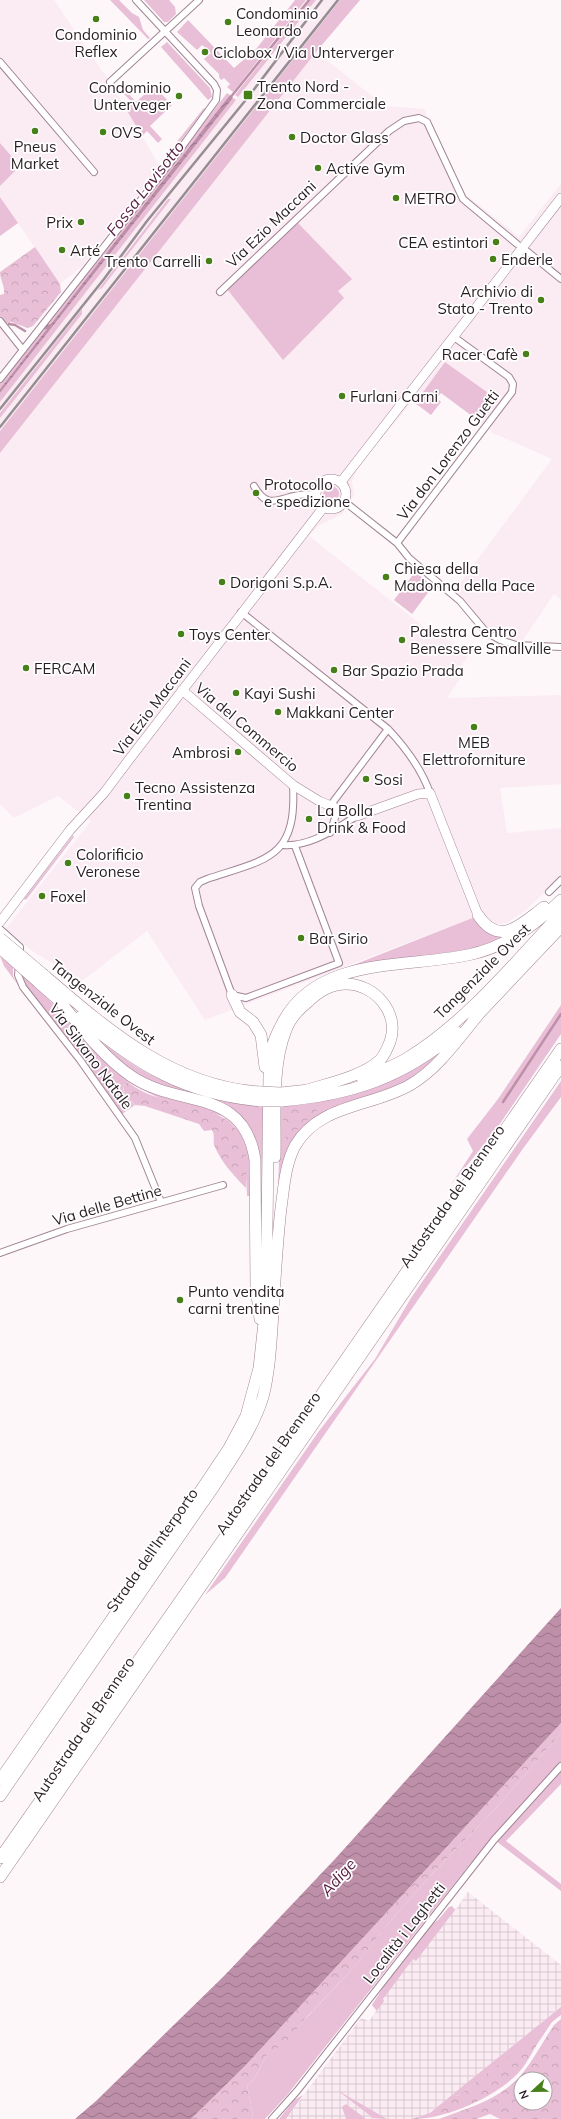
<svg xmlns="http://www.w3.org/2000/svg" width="561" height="2119" font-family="Mulish,sans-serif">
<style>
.built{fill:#fbebf3}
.industrial{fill:url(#industrial-grid)}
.green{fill:#e8bfd6}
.forest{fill:url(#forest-crowns);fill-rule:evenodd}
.water{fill:url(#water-waves)}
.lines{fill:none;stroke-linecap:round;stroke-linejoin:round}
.stream{stroke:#be8fa9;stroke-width:2.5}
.street-casing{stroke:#a18594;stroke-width:8}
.secondary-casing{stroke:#a18594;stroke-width:10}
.highway-casing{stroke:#a18594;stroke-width:12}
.street{stroke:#fff;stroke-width:6}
.secondary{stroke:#fff;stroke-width:9}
.highway{stroke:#fff;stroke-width:11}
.rail{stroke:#968e93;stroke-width:2.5}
.highway-bridge-casing{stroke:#a18594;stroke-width:12;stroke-linecap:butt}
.highway-bridge{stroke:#fff;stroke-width:11}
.poi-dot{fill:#477f18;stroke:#fff;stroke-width:1.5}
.labels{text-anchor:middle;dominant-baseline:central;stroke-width:3.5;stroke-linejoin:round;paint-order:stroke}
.poi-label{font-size:15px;fill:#281d23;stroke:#fff;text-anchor:start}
.street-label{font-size:15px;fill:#281d23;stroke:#fff}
.water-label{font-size:16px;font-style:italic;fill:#561d41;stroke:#fff}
</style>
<defs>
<pattern id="industrial-grid" width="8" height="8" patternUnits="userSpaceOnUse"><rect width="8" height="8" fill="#fbebf3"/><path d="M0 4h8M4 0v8" fill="none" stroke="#d7c9d0"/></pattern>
<pattern id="forest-crowns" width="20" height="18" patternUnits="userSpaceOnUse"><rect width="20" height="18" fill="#e8bfd6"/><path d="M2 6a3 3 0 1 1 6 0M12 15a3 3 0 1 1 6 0" fill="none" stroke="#c7a4b7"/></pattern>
<pattern id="water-waves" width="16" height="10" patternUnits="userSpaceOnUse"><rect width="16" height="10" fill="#be8fa9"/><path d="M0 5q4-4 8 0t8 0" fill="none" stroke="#9a7489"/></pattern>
</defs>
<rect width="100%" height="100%" fill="#fdf7fa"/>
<path class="built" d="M0 0H54L115 90 160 167 83 265 60 284 0 197V186L20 166 0 143Z
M316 0H340L0 431V402L267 59H270Z
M316 52 385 106 424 109 466 195 519 237 561 184V600L554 594 521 643 501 638 485 627 455 590 552 459 493 433 480 422 497 400 445 362 415 403 413 401 358 466 352 481 354 495 342 514 318 526 309 536 433 634 436 631 468 656 456 673 461 677 447 698 561 695V784L500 788 507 833 561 828V877L525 911 507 923 496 924 483 914 205 1020 147 931 82 981 34 952 5 930 91 821 58 796 14 818 0 804V453Z
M0 323 19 347 0 371Z"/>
<path class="industrial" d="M468 1892 561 1965V2007L430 2113 412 2119H286L361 2018 369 2021 376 2011 372 2005 449 1907 456 1909Z"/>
<path class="green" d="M110 0H119L132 13 139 17 143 30 150 38 148 39Z
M144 0H169L175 7 176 14 168 22H164Z
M295 0H306L233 92 227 87 230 84 224 78 221 80 219 77V74L204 59 211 53 202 45 197 50 177 32 188 20 234 68 256 49Z
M310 0H316L238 97 235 95Z
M340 0H360L316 52 0 453V431Z
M167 42 210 88 212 97 208 100 161 47Z
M154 86 172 105 150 126 162 139 158 143 147 131 142 136 126 109 133 103 122 92 124 89 136 102Z
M227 93 230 95 216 115 51 324 46 325Z
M233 98 236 100 0 402V393Z
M204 108 205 109 173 151 171 149Z
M0 143 20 166 0 186Z
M0 197 18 223 0 236Z
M168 199H171L102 288 98 290Z
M298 223 352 279 338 291 344 298 283 360 227 289Z
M82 309V314L0 418V413Z
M48 328 0 389V383L41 330Z
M445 362 498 400 480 422 441 393 437 398 441 402 431 415 415 403Z
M323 494a8 8 0 1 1 16 0a8 8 0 1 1-16 0Z
M415 572 433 586 412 614 394 600Z
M73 835 74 837 26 900 24 899Z
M475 917 484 929 529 924 483 947 344 969 328 975Z
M0 956 13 967V976L21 989 4 966Z
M21 974 36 986 114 1067 219 1111 239 1127 249 1152 251 1196H247L245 1153 243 1142 234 1126 222 1116 159 1098 127 1082 123 1086C123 1095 129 1100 135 1105L122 1114C104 1089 86 1063 67 1039 52 1019 25 999 21 974Z
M561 1005V1034L495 1131 451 1185 473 1151 467 1139 498 1099Z
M457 1038 429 1066 404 1084 316 1117 278 1188 281 1106 301 1105 339 1098Z
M103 1042C125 1061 152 1078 179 1087 206 1096 236 1099 263 1105L260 1247 248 1127 132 1072 110 1053Z
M561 1081V1097L522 1150 225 1578 205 1595 319 1431 375 1359 411 1298Z
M561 1733V1762L469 1865 288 2094 265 2119H251L253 2116 247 2085 253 2081 267 2055 295 2030 356 1965 386 1926 431 1875 498 1806Z
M561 1770V1784L506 1841 561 1884V1891L496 1841Z
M452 1906 455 1910 416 1961 413 1959 383 1999 384 2001 377 2011 372 2005 384 1986 433 1923 438 1920 449 1907Z
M561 2007V2015L552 2022 540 2040V2039L496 2067 458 2096 453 2094Z
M337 2090 387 2119 373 2118Z
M303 2095 286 2119H279L294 2100Z
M346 2104 366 2119H346L342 2107Z"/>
<path class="forest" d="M35 247 60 284 61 292 33 326 28 328 11 322 6 324 0 316V295L4 294C5 285 0 280 0 272Z
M127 1082C137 1089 148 1095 160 1098 189 1108 232 1108 243 1142 248 1157 246 1174 246 1188 234 1176 221 1162 214 1145 213 1140 215 1135 212 1130L204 1131 199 1124 145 1106 135 1105 125 1095 123 1086Z
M316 1108 317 1110 286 1141 282 1110Z
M561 1723V1733L498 1806 431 1875 386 1926 357 1964 304 2020 286 2042 267 2055 253 2081 247 2085 253 2116 251 2119H191L244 2067Z
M561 2019V2119H500L490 2114 476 2119H439C468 2108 501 2099 522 2074 534 2059 543 2041 554 2025ZM521 2079H545V2103H521Z
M535 2036H538L540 2040C533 2050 528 2062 520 2071 497 2097 446 2119 412 2119L430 2113 453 2094 458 2096Z"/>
<path class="water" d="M230 95 233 98 0 393V389L47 329 41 330 46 325 51 324Z
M561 1608V1723L244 2067 191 2119H75L96 2101 225 1975 335 1859Z"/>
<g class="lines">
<path class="stream" d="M230 98 309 0
M9 324 15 325 25 331
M503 1102 561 1014"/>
<defs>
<path id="street" d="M0 62 94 172
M110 82 199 0
M523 248 561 279
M220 292 389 131 404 121 419 118 427 122 463 199 517 244
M0 321 23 350
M0 379 173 159 216 100 217 90 214 84 136 0
M254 486C266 507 274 501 294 496 301 494 308 494 316 494
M345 502 397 543 409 558 460 601 486 632 500 640 516 645 561 647
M397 543 512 392 513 384 509 377 454 337
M241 612 388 729C406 748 421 768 430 793
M293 785C297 859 267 859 207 879L200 882 195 888 199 906 232 995 246 998 339 963 295 846
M330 806 388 729
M330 833 338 809
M283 845C310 847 335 829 357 816
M549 892 561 880
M0 929 20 947V955
M19 964 18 975 23 987 80 1060 135 1138 161 1202
M0 1253 67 1229 223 1185
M272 2119 297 2091 494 1840 561 1766"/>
<path id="secondary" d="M316 494a15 15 0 1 1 30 0a15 15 0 1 1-30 0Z
M341 482 561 198
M182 690 293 785 319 801 338 809 357 816 418 794 430 793 478 915
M0 922 70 830 104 793 128 761 323 508"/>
<path id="highway" d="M478 915C500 948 521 924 544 907
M44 975C108 1030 173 1087 261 1092
M38 982 62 1003
M232 995 240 1012 253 1022 261 1035 265 1067
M58 999C80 1026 102 1056 131 1076 179 1109 244 1086 255 1160L256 1287 260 1319
M80 1017C137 1065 184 1094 261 1101
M474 1019 561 927
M362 1078C378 1072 395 1066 409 1057 468 1020 514 963 561 913
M281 1093 309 1090
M281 1101C351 1095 403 1078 457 1032
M275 1157C276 1118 271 1067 286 1030 290 1019 299 1009 308 1002 318 992 331 984 346 984 375 984 400 1013 390 1042 387 1048 385 1055 380 1060 362 1077 325 1084 301 1092
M0 1780 191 1505 229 1448 246 1416 259 1368 266 1304 269 1075C270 1066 270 1057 272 1048 274 1038 279 1029 284 1020 320 956 406 968 468 955 506 947 534 926 561 900
M0 1796 215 1485C233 1457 253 1429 263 1397 270 1370 271 1341 273 1313 275 1278 277 1243 281 1208 284 1187 285 1165 295 1146 319 1104 372 1107 410 1085 438 1069 459 1038 479 1014
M0 1858 273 1468 323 1392 561 1049
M0 1877 561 1066"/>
</defs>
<use href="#street" class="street-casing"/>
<use href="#secondary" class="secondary-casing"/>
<use href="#highway" class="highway-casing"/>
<use href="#street" class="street"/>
<use href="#secondary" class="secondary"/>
<use href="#highway" class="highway"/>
<path class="rail" d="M0 409 104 279 147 221 249 96 322 0
M0 427 338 0"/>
<defs>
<path id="highway-bridge" d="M0 938 44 975
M0 948 38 982
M261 1092 281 1093
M261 1101H281"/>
</defs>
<use href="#highway-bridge" class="highway-bridge-casing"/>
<use href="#highway-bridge" class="highway-bridge"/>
</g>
<g class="poi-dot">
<circle cx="96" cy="19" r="4"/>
<circle cx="228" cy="22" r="4"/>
<circle cx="205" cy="52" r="4"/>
<rect x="243" y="90" width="10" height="10" rx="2"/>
<circle cx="179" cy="96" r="4"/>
<circle cx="35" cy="131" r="4"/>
<circle cx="103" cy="132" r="4"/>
<circle cx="292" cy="137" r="4"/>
<circle cx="318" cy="168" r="4"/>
<circle cx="396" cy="198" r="4"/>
<circle cx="81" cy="222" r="4"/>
<circle cx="496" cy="242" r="4"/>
<circle cx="62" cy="250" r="4"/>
<circle cx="493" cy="259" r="4"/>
<circle cx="209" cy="261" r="4"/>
<circle cx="541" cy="300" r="4"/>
<circle cx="526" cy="354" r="4"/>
<circle cx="342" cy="396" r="4"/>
<circle cx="256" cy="493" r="4"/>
<circle cx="386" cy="577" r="4"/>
<circle cx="222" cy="582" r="4"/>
<circle cx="181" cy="634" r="4"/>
<circle cx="402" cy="640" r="4"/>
<circle cx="26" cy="668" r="4"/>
<circle cx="334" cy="670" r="4"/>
<circle cx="236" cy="693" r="4"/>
<circle cx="278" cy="712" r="4"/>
<circle cx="474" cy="727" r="4"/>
<circle cx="238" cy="752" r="4"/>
<circle cx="366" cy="779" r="4"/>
<circle cx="127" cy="796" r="4"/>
<circle cx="309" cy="819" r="4"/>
<circle cx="68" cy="863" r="4"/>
<circle cx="42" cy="896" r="4"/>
<circle cx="301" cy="938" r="4"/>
<circle cx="180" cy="1300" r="4"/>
</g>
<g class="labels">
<g class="poi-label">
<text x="236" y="13">Condominio<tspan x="236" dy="17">Leonardo</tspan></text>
<text x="96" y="34" text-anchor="middle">Condominio<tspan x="96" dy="17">Reflex</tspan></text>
<text x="213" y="52">Ciclobox / Via Unterverger</text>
<text x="257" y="86">Trento Nord -<tspan x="257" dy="17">Zona Commerciale</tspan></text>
<text x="171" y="87" text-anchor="end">Condominio<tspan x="171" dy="17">Unterveger</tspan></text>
<text x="111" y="132">OVS</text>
<text x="300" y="137">Doctor Glass</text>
<text x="35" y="146" text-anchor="middle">Pneus<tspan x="35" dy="17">Market</tspan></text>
<text x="326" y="168">Active Gym</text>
<text x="404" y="198">METRO</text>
<text x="73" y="222" text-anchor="end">Prix</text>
<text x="488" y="242" text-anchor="end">CEA estintori</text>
<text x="70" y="250">Arté</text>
<text x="501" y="259">Enderle</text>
<text x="201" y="261" text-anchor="end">Trento Carrelli</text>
<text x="533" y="291" text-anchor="end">Archivio di<tspan x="533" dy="17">Stato - Trento</tspan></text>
<text x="518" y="354" text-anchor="end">Racer Cafè</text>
<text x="350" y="396">Furlani Carni</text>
<text x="264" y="484">Protocollo<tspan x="264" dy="17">e spedizione</tspan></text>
<text x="394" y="568">Chiesa della<tspan x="394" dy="17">Madonna della Pace</tspan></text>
<text x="230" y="582">Dorigoni S.p.A.</text>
<text x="410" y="631">Palestra Centro<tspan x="410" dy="17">Benessere Smallville</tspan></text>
<text x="189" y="634">Toys Center</text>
<text x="34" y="668">FERCAM</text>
<text x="342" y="670">Bar Spazio Prada</text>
<text x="244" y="693">Kayi Sushi</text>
<text x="286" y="712">Makkani Center</text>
<text x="474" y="742" text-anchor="middle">MEB<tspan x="474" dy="17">Elettroforniture</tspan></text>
<text x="230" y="752" text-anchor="end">Ambrosi</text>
<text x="374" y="779">Sosi</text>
<text x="135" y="787">Tecno Assistenza<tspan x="135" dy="17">Trentina</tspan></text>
<text x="317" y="810">La Bolla<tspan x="317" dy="17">Drink &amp; Food</tspan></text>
<text x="76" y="854">Colorificio<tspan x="76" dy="17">Veronese</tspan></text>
<text x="50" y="896">Foxel</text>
<text x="309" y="938">Bar Sirio</text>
<text x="188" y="1291">Punto vendita<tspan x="188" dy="17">carni trentine</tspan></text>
</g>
<g class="street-label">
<text transform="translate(271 224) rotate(-44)">Via Ezio Maccani</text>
<text transform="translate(448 455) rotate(-53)">Via don Lorenzo Guetti</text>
<text transform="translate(152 707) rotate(-53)">Via Ezio Maccani</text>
<text transform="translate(247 727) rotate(40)">Via del Commercio</text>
<text transform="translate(482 971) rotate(-45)">Tangenziale Ovest</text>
<text transform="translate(103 1002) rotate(38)">Tangenziale Ovest</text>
<text transform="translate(91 1056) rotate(53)">Via Silvano Natale</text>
<text transform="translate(452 1196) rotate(-55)">Autostrada del Brennero</text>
<text transform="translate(107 1205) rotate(-16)">Via delle Bettine</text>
<text transform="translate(268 1463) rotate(-55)">Autostrada del Brennero</text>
<text transform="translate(152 1550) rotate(-55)">Strada dell'Interporto</text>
<text transform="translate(83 1729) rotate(-56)">Autostrada del Brennero</text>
<text transform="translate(404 1933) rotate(-52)">Località i Laghetti</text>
</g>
<g class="water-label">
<text transform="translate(145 188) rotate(-52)">Fossa Lavisotto</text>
<text transform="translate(338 1877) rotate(-48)">Adige</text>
</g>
</g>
<g transform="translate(533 2091) rotate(248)"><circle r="19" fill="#ffffff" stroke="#a9a5a7"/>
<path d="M0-3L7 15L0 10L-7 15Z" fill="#477f18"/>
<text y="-6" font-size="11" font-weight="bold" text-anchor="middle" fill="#281d23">N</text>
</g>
</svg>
